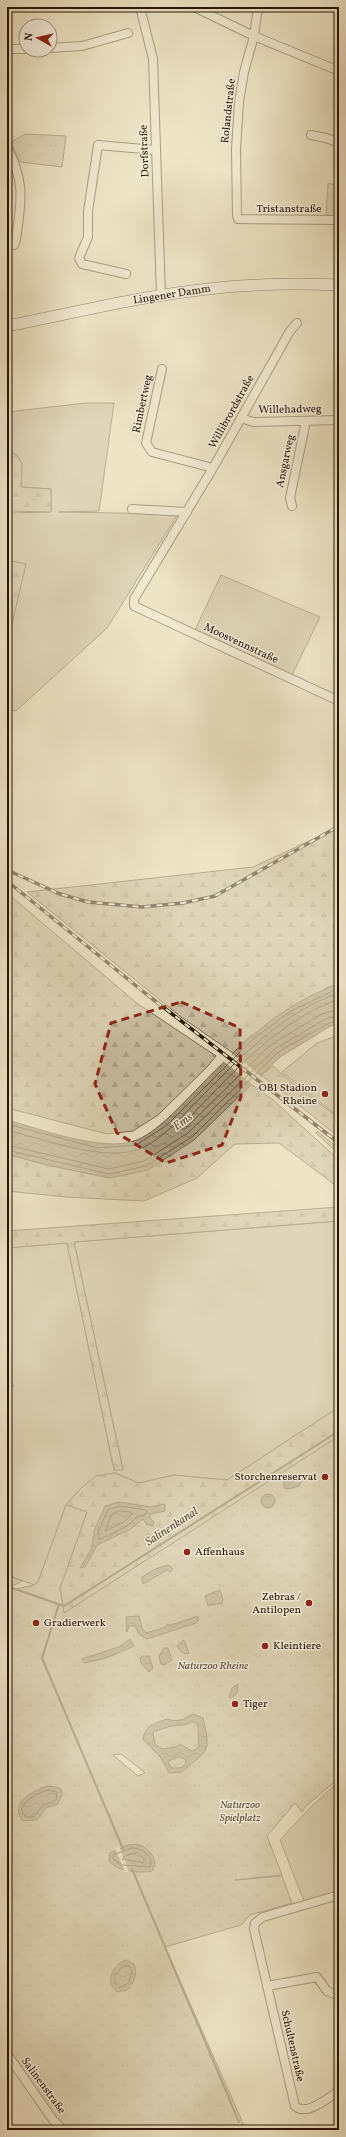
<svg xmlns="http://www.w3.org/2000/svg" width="346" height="2137" font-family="Vollkorn,serif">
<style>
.green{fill:#ccc1a6;stroke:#786a54}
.forest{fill:url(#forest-firs);stroke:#786a54}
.park{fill:url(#park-tufts);stroke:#786a54;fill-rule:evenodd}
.water{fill:url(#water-waves);stroke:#756650;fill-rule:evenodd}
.pier{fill:#eee5c7}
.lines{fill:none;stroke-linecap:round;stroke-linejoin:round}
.shore{stroke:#685844;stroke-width:1}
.stream{stroke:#756650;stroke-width:2}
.street-casing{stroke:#574834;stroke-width:10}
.secondary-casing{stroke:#251303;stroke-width:12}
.street{stroke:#f4eedb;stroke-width:8}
.secondary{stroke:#f4eedb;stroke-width:11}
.rail-casing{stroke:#251303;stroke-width:3.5}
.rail{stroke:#f4eedb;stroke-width:2;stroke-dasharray:6;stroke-linecap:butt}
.marked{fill:none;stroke:#8f2418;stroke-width:3;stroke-dasharray:8 5;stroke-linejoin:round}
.poi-dot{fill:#8f2418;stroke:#f4eedb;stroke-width:1.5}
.labels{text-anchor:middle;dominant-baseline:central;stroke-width:3;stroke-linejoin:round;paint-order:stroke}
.street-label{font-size:11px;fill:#251303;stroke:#f4eedb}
.poi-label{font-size:11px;fill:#251303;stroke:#f4eedb;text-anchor:start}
.park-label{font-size:11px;font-style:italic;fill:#5f503c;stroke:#f4eedb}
.water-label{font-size:12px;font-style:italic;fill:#61523d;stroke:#f4eedb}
</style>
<defs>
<pattern id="forest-firs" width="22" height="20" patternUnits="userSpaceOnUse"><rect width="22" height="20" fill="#ccc1a6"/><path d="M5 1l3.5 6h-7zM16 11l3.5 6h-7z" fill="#afa58d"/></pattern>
<pattern id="park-tufts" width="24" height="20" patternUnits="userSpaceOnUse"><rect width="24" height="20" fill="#ccc1a6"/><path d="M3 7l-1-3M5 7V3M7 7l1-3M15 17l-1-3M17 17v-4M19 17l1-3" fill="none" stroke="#afa58d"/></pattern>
<pattern id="water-waves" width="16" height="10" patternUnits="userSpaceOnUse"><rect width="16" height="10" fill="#aa9e84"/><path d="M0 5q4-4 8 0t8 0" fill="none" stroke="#8a806a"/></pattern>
</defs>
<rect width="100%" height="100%" fill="#eee5c7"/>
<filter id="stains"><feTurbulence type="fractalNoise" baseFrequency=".005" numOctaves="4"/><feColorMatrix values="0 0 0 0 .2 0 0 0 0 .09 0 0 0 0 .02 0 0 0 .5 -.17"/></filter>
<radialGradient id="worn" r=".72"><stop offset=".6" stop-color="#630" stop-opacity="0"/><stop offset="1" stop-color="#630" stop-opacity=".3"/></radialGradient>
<path class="green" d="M85 403H114L99 511 59 512 178 514 107 628 16 711 7 709V623L11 624 25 564 7 560V513L51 512V489L21 487 22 464 17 455 7 451 8 412Z
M221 575 320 617 292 675 195 630Z
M339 1035V1117L282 1072 317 1043Z
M339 1221V1407L227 1480 174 1475 139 1483 115 1473 81 1488 66 1505 38 1582 34 1585 7 1575V1389L14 1386 7 1374V1248L67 1243 114 1470 123 1469 74 1242Z
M339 1781V1891L304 1901 280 1840 309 1809Z"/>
<path class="forest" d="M7 451 17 455 22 464 21 487 51 489V512L7 511Z
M7 560 26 564 12 624 7 623Z
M339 827V984L328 987 248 1038 233 1053 181 1017 27 892 253 867Z
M7 893 138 1004 216 1056 208 1066 158 1115 133 1131 107 1134 7 1108Z
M273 1066 297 1087 339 1118V1137L261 1075Z
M251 1084 273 1100 339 1160V1188L279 1143 235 1144 197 1178 144 1201 66 1197 7 1191V1154L47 1165 110 1178 194 1140Z
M317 1131 339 1149V1154L316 1133Z
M339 1207V1221L74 1242 123 1470H114L67 1243 7 1248V1231Z
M339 1407V1438L64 1613 60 1588 87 1512 66 1505 81 1488 96 1476 115 1473 139 1483 174 1475 227 1480Z
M7 1575 22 1581 7 1589Z"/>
<path class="park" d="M25 134 66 136 62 167 20 162 12 145 13 141Z
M328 183 339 186V216L326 215Z
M339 1436V1778L306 1806 302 1812 295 1803 267 1836 282 1875 235 1880 282 1876 292 1903 250 1915 241 1925 165 1947 246 2130H65L7 2054V1591L34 1585 38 1582 66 1505 87 1512 60 1588 64 1613ZM121 1754 143 1771 145 1773 138 1776 113 1755Z"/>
<path class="water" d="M339 984V1023L329 1027 280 1057 194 1140 148 1170 110 1178 47 1165 7 1154V1120C40 1129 102 1152 134 1141 156 1134 183 1103 199 1087 241 1044 281 1004 339 984Z
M298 1475 303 1478 299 1486 289 1489 284 1488V1482Z
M261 1501a7 7 0 1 1 14 0a7 7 0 1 1-14 0Z
M119 1502 151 1507 165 1504V1511L151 1514 149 1517 154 1522 153 1526 147 1525 143 1519 129 1530 97 1545 85 1567 80 1568 92 1548 94 1531 105 1506Z
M168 1565 173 1569 170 1572 167 1570 143 1584 142 1577 155 1569Z
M220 1590 223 1599 222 1603 208 1606 205 1596Z
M139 1616 142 1628 146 1633 166 1627 167 1624 171 1625 198 1616 199 1620 196 1623 147 1639 139 1634 135 1626H129L127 1632 126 1617Z
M130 1639 134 1646 106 1658 84 1663 82 1659 119 1647Z
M184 1640 189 1653C184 1655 179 1651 177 1646Z
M164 1648H168L172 1660 164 1665 161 1664 159 1656Z
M143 1656H149L153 1668 149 1672 141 1663 140 1658Z
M238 1684 237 1693 231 1698 229 1697 232 1688Z
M193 1714 203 1718 207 1737V1746L204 1753 182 1772 169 1773 161 1758 143 1739C145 1725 156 1723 167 1719 178 1723 184 1719 193 1714ZM191 1722H195L198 1726 199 1747 192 1751 180 1744 176 1747 162 1749 155 1744 153 1732C157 1731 169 1726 172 1726 180 1725 184 1726 191 1722ZM179 1757 185 1759 186 1764 181 1768H171L168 1761Z
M47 1786 56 1787 61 1789 62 1794 58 1804 46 1808 37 1820 23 1821C8 1803 33 1791 47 1786Z
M138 1844C148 1848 154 1854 155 1865L152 1871C139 1874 117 1871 109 1861L110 1853 128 1845Z
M126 1960 134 1964C137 1975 135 1982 127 1990L117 1992 111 1985C109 1974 115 1964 126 1960Z"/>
<path class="pier" d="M230 1053 246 1063 261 1077 253 1085 222 1060Z
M119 1846 129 1872H125L115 1848Z"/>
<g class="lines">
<path class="shore" d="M339 999C274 1022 228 1079 181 1126V1129H185L270 1045 322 1014 339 1009
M7 1124 98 1148 136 1145 167 1125 251 1041 289 1012 339 988
M7 1130C42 1139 103 1161 137 1150 161 1142 185 1113 202 1096 243 1055 283 1012 339 993
M7 1145 109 1169 144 1161 188 1133 275 1049 325 1019 339 1015
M7 1150 109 1174 146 1166 192 1137 277 1053 327 1024 339 1020
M120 1506 146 1510 147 1512 145 1515 138 1516 127 1526 99 1540 98 1532 108 1510Z
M120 1511 131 1512 132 1514 124 1522 105 1531 112 1514Z
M48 1790 57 1792 56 1800 43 1805 34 1817H25L21 1809C26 1799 38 1793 48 1790Z
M132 1848C143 1848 154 1856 150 1867L123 1865 113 1859 114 1855Z
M137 1853 144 1858V1863L122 1859 125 1856Z
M124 1965 130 1967 132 1974 128 1983 119 1988 115 1984V1976Z"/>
<path class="stream" d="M7 1589 12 1588 64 1606 339 1431
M59 1604 42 1658 123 1849
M132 1869 239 2122"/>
<defs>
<path id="street" d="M140 7 153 59 161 296
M194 7 254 36 339 71
M258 7 254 36 244 72 239 102 236 149 237 216 238 219 339 220
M50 48 82 46 128 33
M7 49H26
M311 135 326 138 339 143
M7 147C26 183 21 202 16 240L14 245 7 243
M126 274 82 264 79 258 88 237V211L98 145 155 150
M297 323 290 331 213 468 134 599V606L339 701
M162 369 146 443 152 452 213 468
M241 418 253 422 339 420
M292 506 290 498 306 421
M132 509 187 512
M339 1895 263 1917 255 1923 254 1929 295 2106C306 2117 329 2097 339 2091
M267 1986 317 1977 327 1991 339 1996
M7 2054 53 2120 63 2130
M269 2130H273"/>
<path id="secondary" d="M7 326C74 313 141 296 208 289 251 284 296 283 339 285"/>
</defs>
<use href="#street" class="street-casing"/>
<use href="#secondary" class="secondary-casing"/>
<use href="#street" class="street"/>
<use href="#secondary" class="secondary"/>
<defs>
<path id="rail" d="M7 870 60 894 88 902 142 907 183 903 215 896 339 826
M7 881 145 993 339 1143"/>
</defs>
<use href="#rail" class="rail-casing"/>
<use href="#rail" class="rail"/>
</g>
<path d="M0 0H346V2137H0ZM181 1002 240 1028 241 1097 222 1145 166 1163 117 1133 95 1084 111 1023Z" fill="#eee5c7" fill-opacity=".55" fill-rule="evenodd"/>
<path class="marked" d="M181 1002 240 1028 241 1097 222 1145 166 1163 117 1133 95 1084 111 1023Z"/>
<g class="poi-dot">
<circle cx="325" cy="1094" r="4"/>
<circle cx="325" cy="1477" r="4"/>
<circle cx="187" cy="1552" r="4"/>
<circle cx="309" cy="1603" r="4"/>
<circle cx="36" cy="1623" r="4"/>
<circle cx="265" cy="1646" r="4"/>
<circle cx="235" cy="1704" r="4"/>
</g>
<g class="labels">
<g class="street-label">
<text transform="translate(229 111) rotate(-84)">Rolandstraße</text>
<text transform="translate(145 151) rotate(-92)">Dorfstraße</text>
<text x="289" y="209">Tristanstraße</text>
<text transform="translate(172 295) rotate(-9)">Lingener Damm</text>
<text transform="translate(143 404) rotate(-78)">Rimbertweg</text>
<text transform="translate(290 410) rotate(-1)">Willehadweg</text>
<text transform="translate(232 412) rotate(-61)">Willibrordstraße</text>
<text transform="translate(286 461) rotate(-78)">Ansgarweg</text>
<text transform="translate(241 644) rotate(25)">Moosvennstraße</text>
<text transform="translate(292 2046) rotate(77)">Schultenstraße</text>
<text transform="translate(43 2086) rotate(54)">Salinenstraße</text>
</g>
<g class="poi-label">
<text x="317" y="1088" text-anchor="end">OBI Stadion<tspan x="317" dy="13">Rheine</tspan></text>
<text x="317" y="1477" text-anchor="end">Storchenreservat</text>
<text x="195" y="1552">Affenhaus</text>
<text x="301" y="1597" text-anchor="end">Zebras /<tspan x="301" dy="13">Antilopen</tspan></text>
<text x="44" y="1623">Gradierwerk</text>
<text x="273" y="1646">Kleintiere</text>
<text x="243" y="1704">Tiger</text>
</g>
<g class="park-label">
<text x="213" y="1666">Naturzoo Rheine</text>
<text x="240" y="1805">Naturzoo<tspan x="240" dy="13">Spielplatz</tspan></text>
</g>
<g class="water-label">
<text transform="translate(183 1122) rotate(-37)">Ems</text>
<text transform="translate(172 1527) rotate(-33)">Salinenkanal</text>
</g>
</g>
<rect width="346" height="2137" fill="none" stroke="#eee5c7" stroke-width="24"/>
<rect x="8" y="8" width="330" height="2121" fill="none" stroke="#251303" stroke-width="2"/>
<rect x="12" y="12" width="322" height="2113" fill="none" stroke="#251303"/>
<g transform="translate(38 38) rotate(278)"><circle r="19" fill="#f4eedb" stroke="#a19685"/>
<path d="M0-3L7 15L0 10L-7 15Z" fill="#8f2418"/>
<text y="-6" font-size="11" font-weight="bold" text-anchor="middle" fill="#251303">N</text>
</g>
<rect width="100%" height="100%" filter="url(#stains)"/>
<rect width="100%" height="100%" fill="url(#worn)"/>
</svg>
